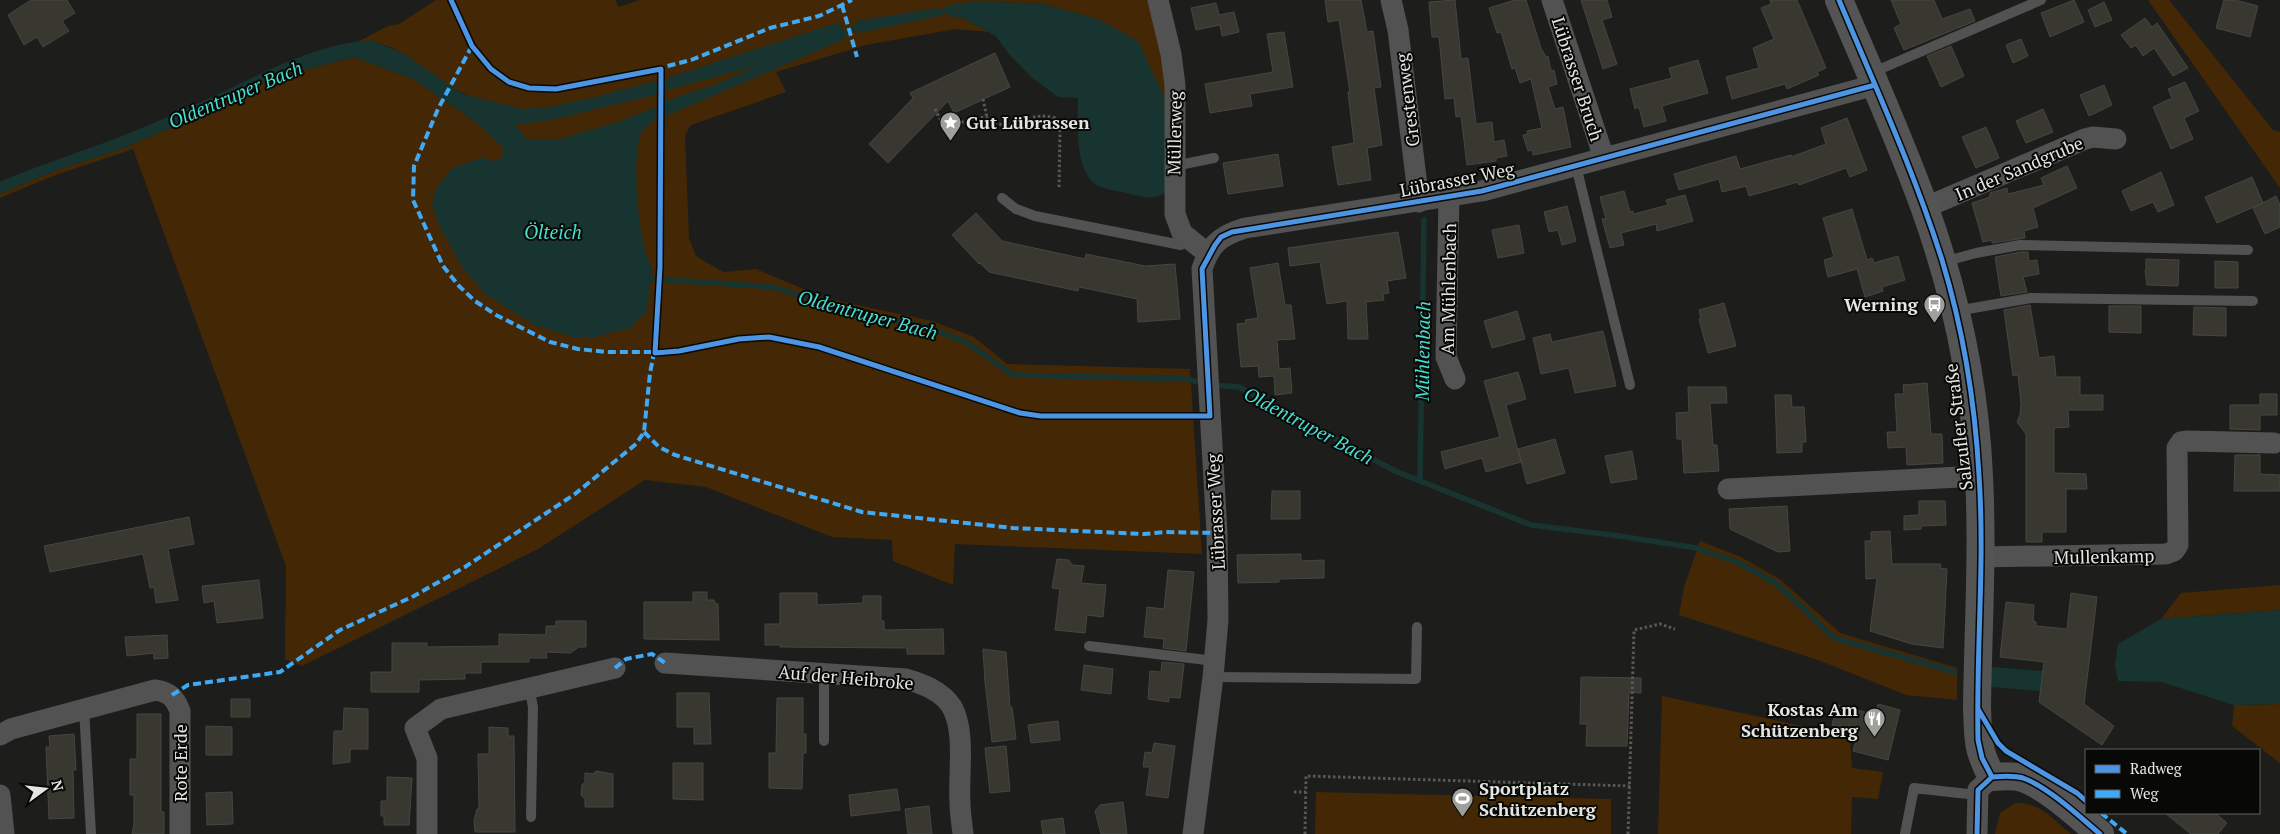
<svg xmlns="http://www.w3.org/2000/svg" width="2280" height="834" font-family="'PT Serif',serif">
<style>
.green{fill:#442704}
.water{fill:#173430}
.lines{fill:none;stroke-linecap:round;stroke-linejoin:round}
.stream{stroke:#173430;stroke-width:5.5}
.canal{stroke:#173430;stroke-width:20}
.building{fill:#393830;stroke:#454643}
.path{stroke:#585957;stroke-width:3;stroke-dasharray:2.5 2.5;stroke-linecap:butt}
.lane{stroke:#515251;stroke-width:10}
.street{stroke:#515251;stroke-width:21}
.secondary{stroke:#535453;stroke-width:28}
.quiet{stroke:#3fa9f5;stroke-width:4;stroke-dasharray:8 4;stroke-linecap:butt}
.cycleway-casing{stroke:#080807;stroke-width:8}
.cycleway{stroke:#4d94e3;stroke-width:5}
.labels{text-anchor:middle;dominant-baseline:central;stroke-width:4;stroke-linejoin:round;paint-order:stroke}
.street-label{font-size:18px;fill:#e4e6e2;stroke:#080807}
.poi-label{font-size:18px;font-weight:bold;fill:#e4e6e2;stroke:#080807;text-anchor:start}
.water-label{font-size:19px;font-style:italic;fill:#48dfd0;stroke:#080807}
</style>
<rect width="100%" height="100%" fill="#1d1e1b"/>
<path class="green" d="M436 0H615L619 7 640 0H1151L1164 62 1167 103 1098 19 1043 4 976 1 949 16 962 18 990 32 955 29 866 45 776 72 786 92 691 125 685 135 689 238 696 256 723 272 756 269 825 298 932 321 974 337 1007 364 1190 369 1202 554 955 544 953 585 893 561 892 540 832 537 706 487 645 480 538 549 302 666 285 659 286 566 133 149 53 176 0 198V194L54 171 121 149 192 119 234 93 281 76 354 57 413 79 473 120 520 109C501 104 478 101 461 92 428 76 398 39 359 41L388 26 399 24Z
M2148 0H2169L2273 130 2280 132V188Z
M1700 541 1741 557 1781 580 1840 633 1957 668V700L1906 695 1818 660 1679 615 1684 587Z
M2280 585V610L2161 619 2181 593Z
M1662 696 1845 735V738L1850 739 1852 768 1883 772 1878 799 1852 797 1851 834H1658Z
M2280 704V763L2232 726 2234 705Z
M1316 792 1611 799V834H1315Z
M2015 803C2040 802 2053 819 2071 834H1995L2000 813Z"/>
<path class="water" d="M976 1 1043 4 1098 19 1138 41 1167 103 1166 192C1154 201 1144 197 1130 194 1120 191 1105 190 1097 185 1074 172 1078 121 1078 98L1058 97 1031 77 1008 53 996 36 962 18 949 16 946 6Z
M938 8 939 16 859 33 855 21Z
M840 22 845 39 666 116V101L719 83 756 66 667 90V78Z
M371 40 404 54 463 94 522 109 550 107 595 97 656 81 655 95 551 120 514 125 528 140 560 139 621 121 655 107 656 119C652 123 644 127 642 132 630 153 639 250 652 268L647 312 630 328 595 337H572L535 325 485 294 462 267 439 225 432 205 435 191 452 168 481 158 495 161 502 158 503 147 473 120 413 79 354 57 281 76 234 93 192 119 121 149 54 171 0 194V182C39 165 78 153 117 138 141 129 164 118 187 108 247 83 305 45 371 40Z
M2280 610V704L2234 705 2161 682 2118 681 2115 665 2118 644 2161 619Z"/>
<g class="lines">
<path class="stream" d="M932 13 947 11
M837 35 864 26
M649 90 673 83
M656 113 672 106
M646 275 652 279 774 287 841 310 928 327 967 343 1013 375 1186 379 1203 383
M1213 385 1239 387 1395 471 1531 525 1619 536 1696 548 1737 562 1777 584 1834 638 1955 672
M1420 481 1424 220"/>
<path class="canal" d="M1993 677 2041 681"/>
</g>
<path class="building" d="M31 0H67L75 13 62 21 69 31 43 47 37 37 24 45 8 15Z
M1325 0H1361L1367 32 1373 31 1381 87 1374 88 1382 145 1367 148 1371 180 1338 185 1332 147 1354 143 1348 92H1350L1339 20 1328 22Z
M1455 0 1461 59 1468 58 1476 124 1492 122 1494 142 1504 140 1507 156 1496 158V161L1467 165 1461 116 1456 117 1454 98 1445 99 1439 37H1432L1429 2Z
M1515 0H1526L1541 48 1546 57 1548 56 1551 71 1554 70 1557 84 1548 87 1555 109 1563 107 1571 147 1533 155 1532 150 1528 151 1523 135 1528 134 1527 131 1542 128 1531 79 1520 83 1515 68 1512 69 1501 32 1497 33 1489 8Z
M1581 0H1607L1612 17 1602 20 1617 64 1603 69Z
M1770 0H1797L1826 68 1817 72 1819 75 1787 89 1785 84 1732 99 1726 77 1759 68 1753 48 1774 39 1761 8 1771 4Z
M1891 0H1934L1942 19 1970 9 1975 21 1904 50 1894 28 1901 24Z
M2074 0 2084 22 2050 37 2041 13Z
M2224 0H2235L2258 6 2250 37 2216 28Z
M2104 2 2112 20 2095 27 2088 10Z
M1216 3 1219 15 1234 12 1239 32 1222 36 1220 25 1196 30 1191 8Z
M2145 18 2152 27 2157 23 2188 68 2173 76 2154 48 2143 56 2136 45 2131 48 2121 35Z
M1284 32 1293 87 1250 94 1252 106 1210 113 1205 84 1273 72 1267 34Z
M2021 39 2028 56 2013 63 2006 45Z
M1951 46 1964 76 1941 87 1927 56Z
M995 53 1010 87 954 113 948 101 888 163 869 144 913 98 910 93Z
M1698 60 1708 93 1662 106 1666 121 1644 127 1639 107 1635 109 1630 89 1672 78 1669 68Z
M2185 82 2199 111 2184 118 2193 139 2171 149 2153 107 2172 98 2168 89Z
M2104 85 2112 105 2089 116 2080 95Z
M2043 109 2053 132 2026 143 2016 121Z
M1847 118 1867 170 1850 177 1846 168 1799 185 1798 182 1749 196 1746 186 1722 192 1719 179 1679 190 1674 174 1736 156 1740 169 1791 155V157L1826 144 1821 128Z
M1986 127 1999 158 1976 168 1962 137Z
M1278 154 1283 186 1228 194 1223 163Z
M2067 166 2077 188 2033 208 2038 227 2024 231 2025 238 1992 243V240L1983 242 1972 203 1990 197V193L2007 188 2008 194 2044 185 2041 178Z
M2161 172 2174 205 2158 212 2153 202 2131 211 2122 191Z
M2252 177 2263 203 2217 223 2205 197Z
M1624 191 1630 212 1633 211 1634 214 1668 205 1666 200 1685 195 1693 221 1657 231 1656 224 1621 233 1624 245 1610 248 1602 219H1606L1600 197Z
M2276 196 2280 205V227L2265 234 2253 208Z
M1567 206 1576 241 1562 245 1558 230 1549 232 1544 212Z
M1852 209 1867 260 1872 258 1874 263 1898 256 1905 280 1882 287 1883 291 1865 297 1857 269 1828 277 1824 260 1834 257 1823 218Z
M976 213 1002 241 1085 259 1086 254 1145 266 1175 264 1180 319 1138 322 1137 299 1079 287 1078 291 989 272 980 263 979 264 952 235Z
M1519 225 1524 253 1498 258 1492 230Z
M1398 232 1406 278 1387 281 1389 293 1383 294 1384 300 1366 302 1368 339H1348L1347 301 1327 304 1320 262 1290 266 1288 248Z
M2021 252H2028L2029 261 2037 260 2039 274 2023 277 2027 292 2001 296 1995 257Z
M2146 259 2179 260 2178 286 2147 285 2145 270H2146Z
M2215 261 2238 262V288H2215Z
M1278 263 1285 305H1291L1295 339 1277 340 1279 369 1290 368 1292 393 1275 395 1274 376 1259 377 1258 366 1241 367 1237 324 1246 323 1245 320 1258 318 1250 268Z
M1724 303 1736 346 1708 353 1699 319H1701L1699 310Z
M2030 305 2039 358 2054 356 2056 377H2080V395H2103V410H2068L2069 427 2054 428V473L2086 474 2087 489H2066V532H2042V542H2026V434L2017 422 2020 415 2021 404 2018 375 2013 376 2004 310Z
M2109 306H2141V333L2109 332Z
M2194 307 2226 308V336L2193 335Z
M1517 311 1525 339 1492 348 1484 321Z
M1603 331 1616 386 1575 393 1569 368 1541 374 1533 338 1550 334 1552 342Z
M1518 372 1526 399 1506 405 1521 462 1486 472 1482 458 1445 469 1441 452 1500 437 1484 381Z
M1927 383 1931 434H1942L1943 463 1907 465 1906 447 1888 448 1887 432H1897L1895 394H1904L1903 385Z
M1688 387H1726L1727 403H1710L1713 445H1717L1719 471 1684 473 1682 439H1677L1676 413 1689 412Z
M2260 394H2277V415H2260V430L2230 429V405H2260Z
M1775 395H1791L1792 407H1804L1806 442H1802V452L1777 453Z
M1555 439 1565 473 1527 484 1518 449Z
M1632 451 1637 479 1611 483 1605 456Z
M2235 455H2260V474L2280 475V491H2234Z
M1272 491H1300V519H1271Z
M1919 501H1945L1946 525 1921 526V529L1904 530V516L1919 515Z
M1787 506 1790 551 1778 552 1730 529 1729 509Z
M189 517 194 544 168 549 178 600 156 603 154 587 150 588 143 554 50 572 44 546Z
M1890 531 1892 564H1941L1940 568 1947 569 1943 648 1912 644 1870 631 1877 578 1866 579 1865 541H1871V532Z
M1301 554V561L1324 560V578L1279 579V582L1238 583 1237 555Z
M1057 559 1069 560 1072 565 1084 566 1081 583 1106 585 1103 617 1087 615 1085 633 1055 630 1060 589 1052 588Z
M1168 570 1194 572 1186 651 1163 648 1164 639 1144 637 1147 607 1164 609Z
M259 580 263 618 217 623 214 601 204 603 202 586Z
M693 592H707V600H714L715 603 718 604 719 640 644 639V602H693Z
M780 593H817V605L863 603V596H881V621H884V630L943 629 944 654H907V648L780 647V645H765V624H780Z
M2071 593 2097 597 2084 704 2114 726 2102 745 2039 702 2044 662 2000 657 2006 602 2034 605 2033 621 2036 622V626L2067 629Z
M556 621H586V647H579L570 653 546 652 547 658H529V662H481V673H465V679L419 680V692H371V672H392V643H427V647L499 646V634L546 635V626H556Z
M167 635 168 658 154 659V653L127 656 125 637Z
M983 649 1006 652 1010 707H1012L1016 739 992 742 985 682Z
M1162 662 1184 664 1180 698 1169 697V702L1148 699 1150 671 1161 672Z
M1084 665 1113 669 1111 694 1081 690Z
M1581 677 1641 678V693L1629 692 1627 746H1586L1587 724H1580Z
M677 693H709L711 744H694V727H677Z
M777 698H803V734H806V753H803L802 789 769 788V753H776Z
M231 699H250V717H231Z
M1878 704 1900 710 1888 760 1853 751 1857 737 1849 735 1851 729 1832 725 1837 705 1876 715Z
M344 708 368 709V749H350V762L333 764 334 731H343Z
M137 714H161V812H164V834H132L134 824V795H130V759H137Z
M1058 721 1060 740 1031 743 1028 725Z
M206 726 232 727V755H206Z
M489 727 508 728V736H514L515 832H475L474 821 477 809H479L478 754H489Z
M74 734 76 770H73L74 818 49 819 46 747H50L49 736Z
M1154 743 1175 746 1168 798 1146 795 1150 767H1143L1145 752 1152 753Z
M1006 746 1010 791 990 793 985 748Z
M673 763H703V800L673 799Z
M596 771 613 774V807H585V799L581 795 582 785 585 782V773L593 774Z
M387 777 412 778 409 825H384V816H381V801H387Z
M897 789 900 810 851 816 849 795Z
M232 792 233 824 207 825 206 793Z
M1123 802 1127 834H1101L1095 811 1100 805Z
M929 806 932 834H908L905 809Z
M2165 813H2215L2227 823 2218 834H2191Z
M1063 818 1065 834H1043L1041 821Z"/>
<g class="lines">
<path class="path" d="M983 99 987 118
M935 109 945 129C952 125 979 115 987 118 995 121 999 126 1009 125 1028 122 1032 112 1055 118L1058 123 1060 131 1059 188
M1294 792H1306
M1305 834 1306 776 1630 786
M1628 834 1634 630 1660 624 1675 629"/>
<path class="lane" d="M1871 73 2041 0
M1174 166 1214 158
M1576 166 1630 385
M1002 198 1016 209 1035 216 1181 245 1188 240
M1943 262 1976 253 2020 245 2248 250
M1956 311 2031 298 2253 301
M1089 646 1215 661
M1213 677 1416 679 1417 627
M529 687 533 707 531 817
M84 708 91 834
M824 741V674
M1905 834 1914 788 1977 795"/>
<path class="street" d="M1158 0 1171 54 1175 85V214L1182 233 1208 254
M1391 0 1398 30 1419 202
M1552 0 1604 158
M1449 197 1446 357 1455 379
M1924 208 2085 139 2093 137 2116 139
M1728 489 1979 476
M1979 557 2166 554 2174 551 2178 545 2177 448 2181 442 2188 441 2274 443
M665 663 906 679C923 684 942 691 952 707 966 732 958 775 960 803 960 813 962 824 963 834
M0 735 11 729 155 690C170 692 175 698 180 711V834
M0 795 4 834
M427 834V758L415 728 441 709 615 668
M1193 834 1213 677 1218 620 1217 533 1202 269C1210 244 1220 236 1245 228L1482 191 1875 85
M1977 834 1978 790 1992 777"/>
<path class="secondary" d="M1839 0C1868 68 1899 137 1924 206 1955 292 1975 385 1979 476 1983 553 1978 631 1977 707 1978 738 1977 750 1992 777 2002 776 2013 775 2023 778 2048 787 2080 817 2100 834"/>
<path class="quiet" d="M842 5 857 57
M472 46 438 109 414 166 413 200 443 266 459 286 475 301 496 315 550 342 578 349 607 352H658
M656 69 691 60 770 28 819 16 852 0
M644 432 659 447 675 455 862 512 1013 528 1144 534 1166 532 1217 533
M615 668 626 659 652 654 665 663
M172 695 188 685 280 672 340 630 414 596 465 567 575 494 636 444 644 432 650 373 655 348
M2101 813 2127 834"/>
<defs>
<path id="cycleway" d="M451 0 472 46 491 69 509 82 529 88 556 89 661 69 660 267 655 353 679 351 739 339 769 337 819 347 1020 413 1041 416H1210L1202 269 1215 245 1221 237 1232 232 1482 191 1875 85
M1839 0C1875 86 1914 171 1942 260 1963 329 1975 404 1979 475 1985 563 1976 652 1978 740L1982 758 1992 777
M1978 709 1998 743 2006 751 2077 793 2086 801
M1992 777C2002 776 2013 775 2023 778 2048 787 2080 817 2100 834
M1977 834 1978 790 1992 777"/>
</defs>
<use href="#cycleway" class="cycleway-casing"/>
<use href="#cycleway" class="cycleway"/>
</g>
<defs>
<symbol id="sight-pin" viewBox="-11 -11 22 30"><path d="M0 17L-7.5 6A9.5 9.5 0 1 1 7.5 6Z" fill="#9ea09c" stroke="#080807"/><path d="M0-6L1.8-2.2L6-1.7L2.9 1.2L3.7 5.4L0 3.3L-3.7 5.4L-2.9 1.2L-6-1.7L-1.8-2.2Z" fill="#fff"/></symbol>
<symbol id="bus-pin" viewBox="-11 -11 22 30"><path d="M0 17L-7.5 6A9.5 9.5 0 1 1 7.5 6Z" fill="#9ea09c" stroke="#080807"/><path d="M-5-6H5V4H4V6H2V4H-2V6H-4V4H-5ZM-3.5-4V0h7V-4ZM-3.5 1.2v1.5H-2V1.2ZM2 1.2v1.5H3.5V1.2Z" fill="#fff"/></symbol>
<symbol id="restaurant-pin" viewBox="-11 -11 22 30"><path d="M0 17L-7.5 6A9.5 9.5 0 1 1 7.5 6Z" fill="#9ea09c" stroke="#080807"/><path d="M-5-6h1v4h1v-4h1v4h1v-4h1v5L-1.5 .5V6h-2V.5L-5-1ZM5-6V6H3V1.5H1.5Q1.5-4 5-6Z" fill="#fff"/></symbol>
<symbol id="stadium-pin" viewBox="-11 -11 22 30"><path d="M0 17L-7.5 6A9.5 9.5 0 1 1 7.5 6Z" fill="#9ea09c" stroke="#080807"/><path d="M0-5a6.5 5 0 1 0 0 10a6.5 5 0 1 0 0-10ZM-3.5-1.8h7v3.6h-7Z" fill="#fff"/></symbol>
</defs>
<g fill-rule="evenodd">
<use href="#sight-pin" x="938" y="110" width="25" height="34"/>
<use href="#bus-pin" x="1922" y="292" width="25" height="34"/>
<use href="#restaurant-pin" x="1862" y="706" width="25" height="34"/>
<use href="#stadium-pin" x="1450" y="786" width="25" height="34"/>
</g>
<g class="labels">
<g class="street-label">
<text transform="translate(1578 79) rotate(72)">Lübrasser Bruch</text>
<text transform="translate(1407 100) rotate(-97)">Grestenweg</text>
<text transform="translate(1174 133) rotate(-89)">Müllerweg</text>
<text transform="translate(2019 168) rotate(-23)">In der Sandgrube</text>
<text transform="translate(1457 179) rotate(-11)">Lübrasser Weg</text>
<text transform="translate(1448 289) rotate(-89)">Am Mühlenbach</text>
<text transform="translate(1958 427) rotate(-97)">Salzufler Straße</text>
<text transform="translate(1215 512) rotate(-93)">Lübrasser Weg</text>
<text transform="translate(2104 556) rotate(-1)">Mullenkamp</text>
<text transform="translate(846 677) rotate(5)">Auf der Heibroke</text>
<text transform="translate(180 763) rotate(-90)">Rote Erde</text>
</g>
<g class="poi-label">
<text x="966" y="122">Gut Lübrassen</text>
<text x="1918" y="304" text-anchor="end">Werning</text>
<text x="1858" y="709" text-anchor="end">Kostas Am<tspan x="1858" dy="21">Schützenberg</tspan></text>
<text x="1479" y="788">Sportplatz<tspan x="1479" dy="21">Schützenberg</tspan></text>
</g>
<g class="water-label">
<text transform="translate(235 94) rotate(-23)">Oldentruper Bach</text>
<text x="553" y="231">Ölteich</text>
<text transform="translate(868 314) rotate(15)">Oldentruper Bach</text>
<text transform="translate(1422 351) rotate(-89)">Mühlenbach</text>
<text transform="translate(1309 425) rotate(28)">Oldentruper Bach</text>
</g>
</g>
<rect x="2085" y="749" width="175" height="65" fill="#080807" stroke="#60615f"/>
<rect x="2095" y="765" width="25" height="8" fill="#4d94e3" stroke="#60615f"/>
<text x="2130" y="774" font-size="15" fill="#e4e6e2">Radweg</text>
<rect x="2095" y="790" width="25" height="8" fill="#3fa9f5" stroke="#60615f"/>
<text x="2130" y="799" font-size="15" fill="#e4e6e2">Weg</text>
<g transform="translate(45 789) rotate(75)" stroke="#080807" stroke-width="4" paint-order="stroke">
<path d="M0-4L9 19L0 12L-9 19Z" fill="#e4e6e2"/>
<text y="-8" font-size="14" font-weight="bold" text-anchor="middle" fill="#e4e6e2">N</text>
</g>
</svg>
